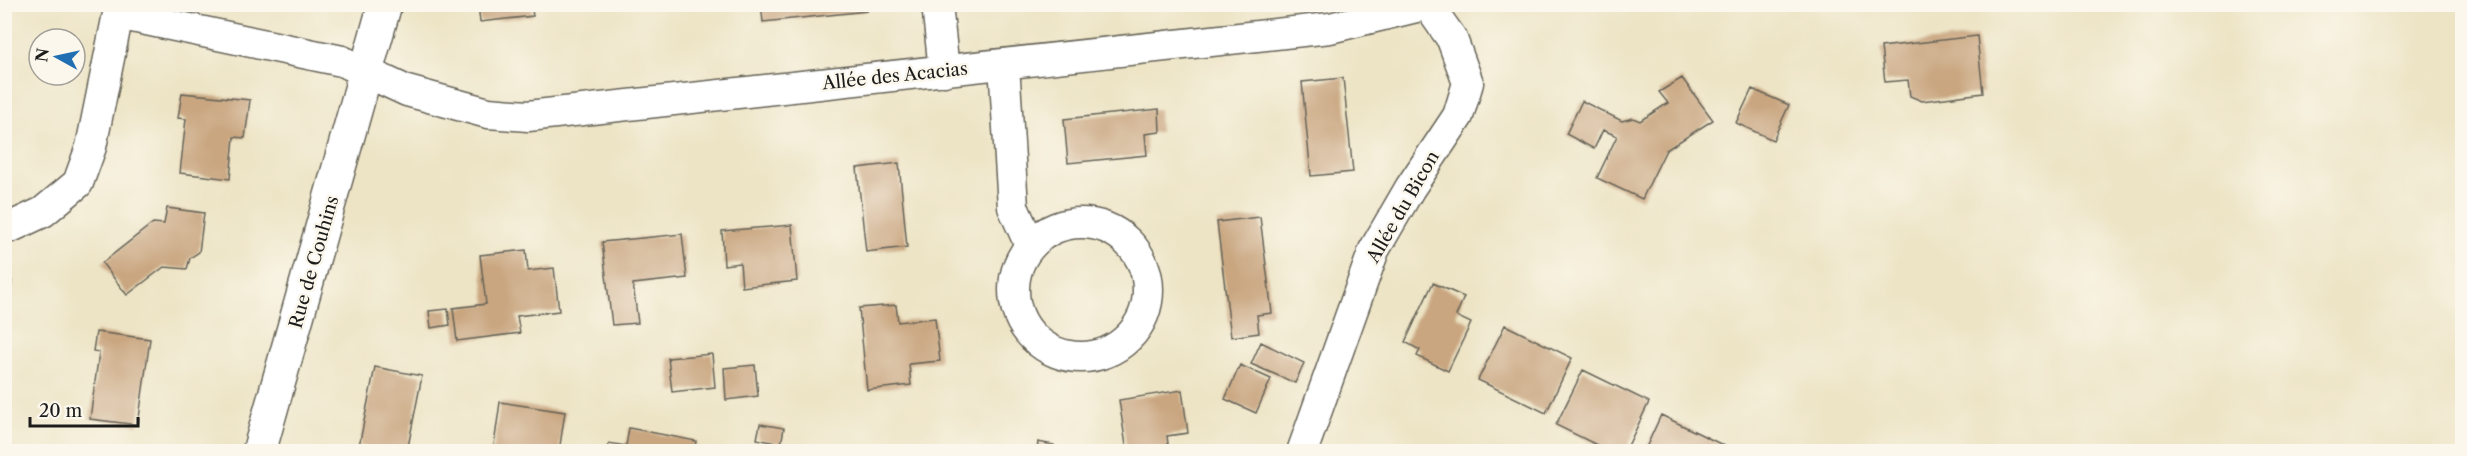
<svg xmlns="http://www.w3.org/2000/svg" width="2467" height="456" font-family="'Libre Caslon Text',serif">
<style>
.building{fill:#c9a680}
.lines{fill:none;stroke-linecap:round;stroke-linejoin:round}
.minor-casing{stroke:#656257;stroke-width:33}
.tertiary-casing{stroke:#656257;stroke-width:36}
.minor{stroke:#fff;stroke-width:30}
.tertiary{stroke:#fff;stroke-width:33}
.labels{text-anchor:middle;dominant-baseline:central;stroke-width:5;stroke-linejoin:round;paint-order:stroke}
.street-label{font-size:18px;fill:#1c1c1c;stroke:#fbf7ec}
</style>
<rect width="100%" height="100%" fill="#fbf7ec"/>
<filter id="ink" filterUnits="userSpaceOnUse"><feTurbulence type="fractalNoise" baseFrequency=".0167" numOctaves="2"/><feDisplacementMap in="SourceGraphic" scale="12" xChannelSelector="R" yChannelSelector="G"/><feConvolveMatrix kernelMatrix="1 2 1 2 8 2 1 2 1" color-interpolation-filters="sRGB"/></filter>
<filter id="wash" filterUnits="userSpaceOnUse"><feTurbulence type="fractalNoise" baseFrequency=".008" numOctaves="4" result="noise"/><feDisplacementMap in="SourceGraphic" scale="24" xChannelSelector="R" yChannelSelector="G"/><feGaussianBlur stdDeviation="1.35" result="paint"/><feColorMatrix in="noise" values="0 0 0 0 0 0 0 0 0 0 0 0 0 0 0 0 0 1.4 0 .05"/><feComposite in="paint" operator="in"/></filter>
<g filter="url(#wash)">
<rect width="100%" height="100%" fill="#ede4c5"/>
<g id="blocks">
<path class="building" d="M478 4H531L533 16 480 22Z
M761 4H866L867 11 763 22Z
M1977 36 1983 93 1922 101 1910 96 1908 80 1885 82 1881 47Z
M1343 78 1353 172 1311 176 1302 82Z
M1682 78 1713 120 1666 150 1642 199 1597 178 1617 136 1603 130 1594 149 1566 134 1582 101 1622 121 1633 118 1640 121 1668 103 1659 92Z
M1752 89 1789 105 1773 140 1736 123Z
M182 93 250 100 245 138 234 137 230 179 180 173 186 119 178 118Z
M1159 109 1160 132 1145 134 1147 155 1068 163 1064 119Z
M899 163 907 247 866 252 857 168Z
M167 208 204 213 199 252 190 258 187 269 164 267 127 295 102 263 153 223 164 224Z
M1260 217 1272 313 1257 315 1259 333 1231 337 1217 222Z
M792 225 797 281 742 287 740 263 724 265 722 231Z
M682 234 687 278 633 284 638 323 612 325 602 242Z
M526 250 528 271 554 268 559 311 517 316 520 333 457 341 453 308 486 304 480 255Z
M5 280 12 281 6 328H5Z
M1433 283 1464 297 1456 316 1471 323 1448 371 1417 356 1420 350 1405 342Z
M896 305 898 322 935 318 940 361 909 364 911 385 867 390 859 308Z
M448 309 450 325 431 328 429 311Z
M1505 325 1572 358 1546 413 1478 380Z
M96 332 150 339 138 425 90 419 99 352 93 351Z
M1261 342 1304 363 1295 383 1251 364Z
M712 354 715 387 672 392 668 358Z
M755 365 758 396 726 400 724 368Z
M1240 365 1271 379 1256 413 1225 399Z
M375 367 422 376 407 452H383L359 446Z
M1583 370 1649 402 1625 452H1611L1556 425Z
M1182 390 1188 433 1167 436 1169 452H1127L1119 400Z
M500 402 565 412 559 452H493Z
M1661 415 1737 452H1644Z
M760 424 784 428 781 444 757 439Z
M629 428 696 441 695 447 715 452H607L609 443 626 446Z
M1038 442 1054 445V452H1037Z"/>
</g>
</g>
<g filter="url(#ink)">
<use href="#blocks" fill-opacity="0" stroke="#656257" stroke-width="1.5"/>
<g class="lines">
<defs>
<path id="minor" d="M119 4 118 14 342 61 407 91 488 113 528 116 1330 28 1429 4
M937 4 944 71
M1004 64 1013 207 1030 245
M1014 290a67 67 0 1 1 134 0a67 67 0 1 1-134 0Z
M4 226 11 227 43 212 78 183 91 147 118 14
M1302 452 1374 250 1410 188 1458 116 1468 83 1452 39 1428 5"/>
<path id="tertiary" d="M259 452 385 4"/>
</defs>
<use href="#minor" class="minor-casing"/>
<use href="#tertiary" class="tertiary-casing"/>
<use href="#minor" class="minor"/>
<use href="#tertiary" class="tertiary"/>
</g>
</g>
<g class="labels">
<g class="street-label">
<text transform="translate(895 76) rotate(-6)">Allée des Acacias</text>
<text transform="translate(1403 207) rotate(-60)">Allée du Bicon</text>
<text transform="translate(314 262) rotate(-74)">Rue de Couhins</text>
</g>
</g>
<rect width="2467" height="456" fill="none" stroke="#fbf7ec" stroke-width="24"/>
<g transform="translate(57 57) rotate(278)"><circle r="28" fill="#fbf7ec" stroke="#a29f99" stroke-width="1.5"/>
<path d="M0-4.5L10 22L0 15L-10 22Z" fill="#1f6fb2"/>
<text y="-9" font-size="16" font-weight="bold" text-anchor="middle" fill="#1c1c1c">N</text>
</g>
<path d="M30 417v9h108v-9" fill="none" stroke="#1c1c1c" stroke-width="3"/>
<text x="39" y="417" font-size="18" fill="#1c1c1c" stroke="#fbf7ec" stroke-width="4.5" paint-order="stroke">20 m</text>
</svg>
